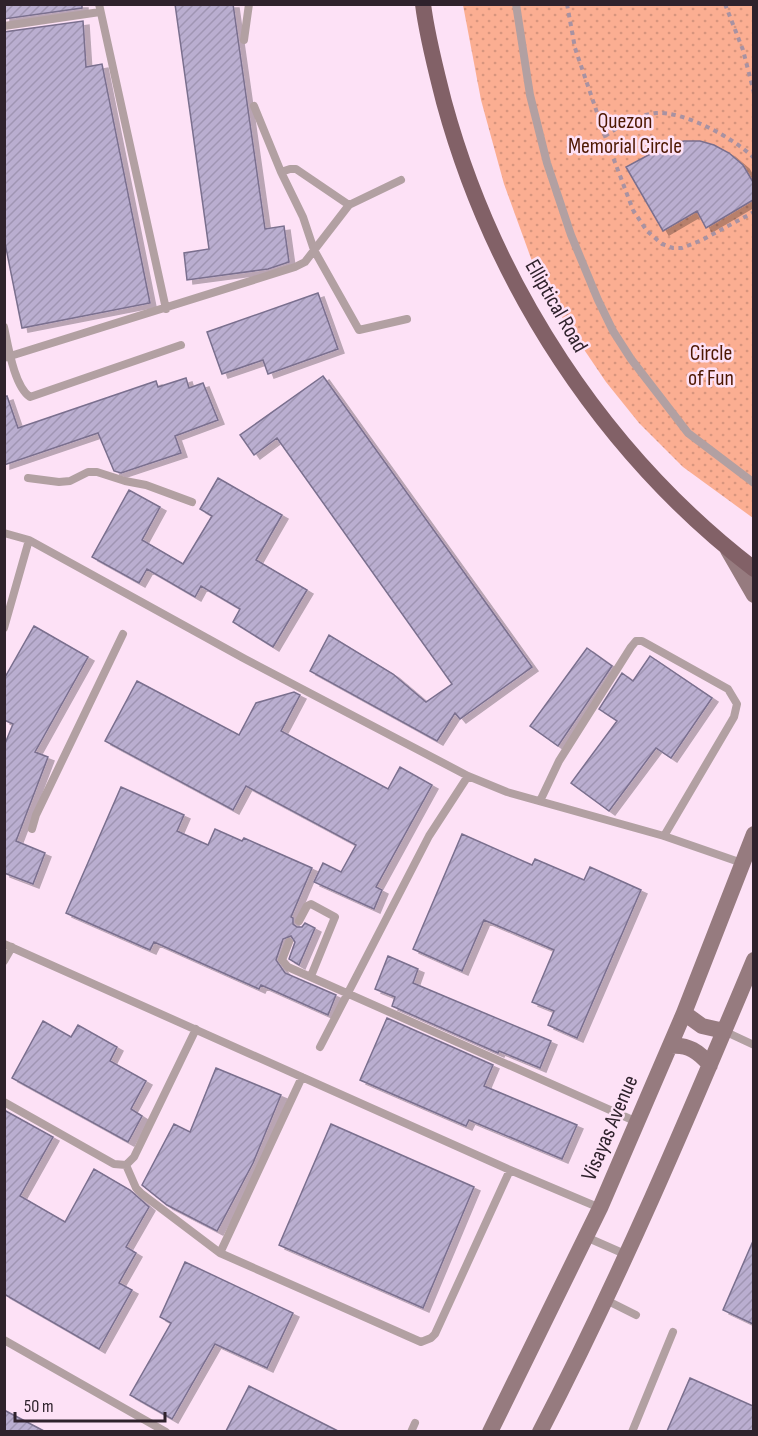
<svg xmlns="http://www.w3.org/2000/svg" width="758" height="1436" font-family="'Sofia Sans Condensed',sans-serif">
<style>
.park{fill:url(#park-dots)}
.building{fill:url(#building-hatch);stroke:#7a6f8e;stroke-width:1.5;filter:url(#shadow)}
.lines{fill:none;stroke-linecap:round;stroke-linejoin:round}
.path{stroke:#a892a2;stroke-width:4;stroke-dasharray:4.5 4.5;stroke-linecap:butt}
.service{stroke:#b2a0a2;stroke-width:8}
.secondary{stroke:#967b7f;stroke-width:16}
.primary{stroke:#826167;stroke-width:16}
.labels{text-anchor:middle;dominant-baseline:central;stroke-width:5;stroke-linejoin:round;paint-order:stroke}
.park-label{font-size:22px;fill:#4e1802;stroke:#fde1f6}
.street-label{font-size:22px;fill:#2f222c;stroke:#fde1f6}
</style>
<defs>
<pattern id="park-dots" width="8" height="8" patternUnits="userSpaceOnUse" patternTransform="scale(1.5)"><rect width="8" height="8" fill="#fbae92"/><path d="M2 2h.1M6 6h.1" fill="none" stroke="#d7957e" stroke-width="1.8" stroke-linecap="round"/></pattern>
<pattern id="building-hatch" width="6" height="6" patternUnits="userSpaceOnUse" patternTransform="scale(1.5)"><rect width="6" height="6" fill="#baaed0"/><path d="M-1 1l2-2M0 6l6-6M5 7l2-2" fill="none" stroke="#a095b3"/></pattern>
<filter id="shadow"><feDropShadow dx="6" dy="4" stdDeviation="0" flood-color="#0004"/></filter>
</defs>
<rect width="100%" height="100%" fill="#fde1f6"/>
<path class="park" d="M463 5H753V518L683 467 639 423 606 382 560 314 532 261 504 184 481 100Z"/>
<path class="building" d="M4 4H82V8L4 19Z
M175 4H233L265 229 284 226 289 262 268 269 187 280 184 253 209 249Z
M83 21 86 67 102 64 150 303 22 328 4 238V32Z
M684 141H700L714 145 729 153 743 165 753 182V200L706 228 697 211 663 231 626 167 667 145Z
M318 293 338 349 268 374 263 360 222 374 207 332Z
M323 376 532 667 460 719 455 713 437 741 310 671 329 635 393 674 426 702 452 684 277 438 254 455 240 435Z
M186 378 189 388 203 383 218 420 175 436 181 453 121 473 114 471 98 433 4 465V397L7 396 18 428 156 381 158 387Z
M218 478 282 515 256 560 307 590 273 647 233 622 240 609 201 586 195 597 147 569 139 583 92 557 129 490 160 507 142 540 183 564 212 516 200 509Z
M34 626 88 657 35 752 48 757 16 841 45 853 33 884 4 873V746L13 724 4 720V679Z
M587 648 612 666 558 746 530 726Z
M650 656 712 698 671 758 656 748 609 811 571 783 617 721 599 709 622 673 633 681Z
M137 681 239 735 256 703 294 692 300 695 281 731 388 789 400 767 432 785 376 887 382 890 374 909 314 882 323 863 341 872 356 845 246 786 233 810 105 741Z
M121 787 184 815 177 831 208 845 215 829 242 841 244 838 312 868 291 917 293 918V924L297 927H302L305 923 315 928 299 965 289 959 295 942 291 936 283 939 276 960 285 973 336 995 328 1015 261 985 259 989 154 942 150 950 66 913Z
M462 834 532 865 535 859 584 880 590 867 641 890 577 1038 548 1025 554 1011 532 1002 554 950 484 920 462 971 413 949Z
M388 956 418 969 413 983 551 1041 540 1068 499 1051 498 1053 392 1006 395 997 375 989Z
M387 1018 493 1065 484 1086 577 1125 562 1159 469 1120 466 1126 360 1080Z
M43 1021 71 1037 78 1025 117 1047 110 1061 146 1081 131 1109 142 1116 128 1142 12 1078Z
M216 1068 281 1095 253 1163 217 1231 167 1205 142 1185 174 1124 190 1132Z
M4 1110 53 1137 20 1196 65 1222 94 1169 130 1190 149 1207 126 1247 136 1253 119 1283 132 1290 99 1349 4 1294Z
M331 1124 474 1187 423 1308 279 1245Z
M753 1241V1324L723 1310Z
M185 1262 293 1313 267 1368 215 1344 172 1419 130 1395 171 1323 160 1317Z
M690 1378 753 1406V1431H667Z
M249 1386 338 1431H226Z
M4 1410 44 1431H4Z"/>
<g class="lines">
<path class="path" d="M567 4 575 48 605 136 633 210 647 231 662 244 673 248H682L702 240 754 212
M725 4 743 50 754 93
M605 136C620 126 637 115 656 113 684 111 734 138 754 158"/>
<path class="service" d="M99 4 166 309
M516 4 530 95 547 163 571 235 598 300 613 331 631 359 688 433 754 483
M4 26 100 12
M244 40 249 4
M254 106 281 172
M349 205 296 169H290L281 172 303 217 314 250 359 330 407 319
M4 327C8 345 14 386 30 397L181 345
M4 358 295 267 305 262 349 205 401 180
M28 478 59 482 70 481 88 472H97L125 481 146 485 192 502
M4 533 29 540 245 659 468 776 507 792 664 836 742 863
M4 628 29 540
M540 801 559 761 631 647 636 641H642L728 689 737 704 734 717 664 836
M32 829 36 815 123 634
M299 921 307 906 311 904 335 917 311 976
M289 942 282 960 288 967 637 1122
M4 944 510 1170 600 1208
M4 961 12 947
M724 1031 754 1045
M320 1047 429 836 468 776
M4 1102 114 1164 126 1165 134 1157 196 1029
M126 1165 136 1188 142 1194 220 1253 421 1342 431 1338 435 1334 510 1170
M586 1237 627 1255
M220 1253 302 1077
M606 1300 636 1315
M4 1340 166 1432
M411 1432 415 1423
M632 1432 673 1332"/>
<path class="secondary" d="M728 550 754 595
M684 1013 702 1026 724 1031
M671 1046C688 1044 699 1052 710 1065
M490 1432 600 1208 684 1013 754 834
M540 1432C620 1278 687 1120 754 960"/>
<path class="primary" d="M423 4C427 37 436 70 444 102 494 285 603 453 754 569"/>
</g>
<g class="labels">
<g class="park-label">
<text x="625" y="121">Quezon<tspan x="625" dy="25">Memorial Circle</tspan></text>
<text x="711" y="353">Circle<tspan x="711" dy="25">of Fun</tspan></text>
</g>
<g class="street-label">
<text transform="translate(556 306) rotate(60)">Elliptical Road</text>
<text transform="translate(610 1128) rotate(-67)">Visayas Avenue</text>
</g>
</g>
<rect width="758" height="1436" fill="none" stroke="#2f222c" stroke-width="12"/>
<path d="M15 1412v9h150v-9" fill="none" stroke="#2f222c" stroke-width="3"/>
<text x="24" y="1412" font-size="18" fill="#2f222c" stroke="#fde1f6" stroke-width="4.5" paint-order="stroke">50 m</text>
</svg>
